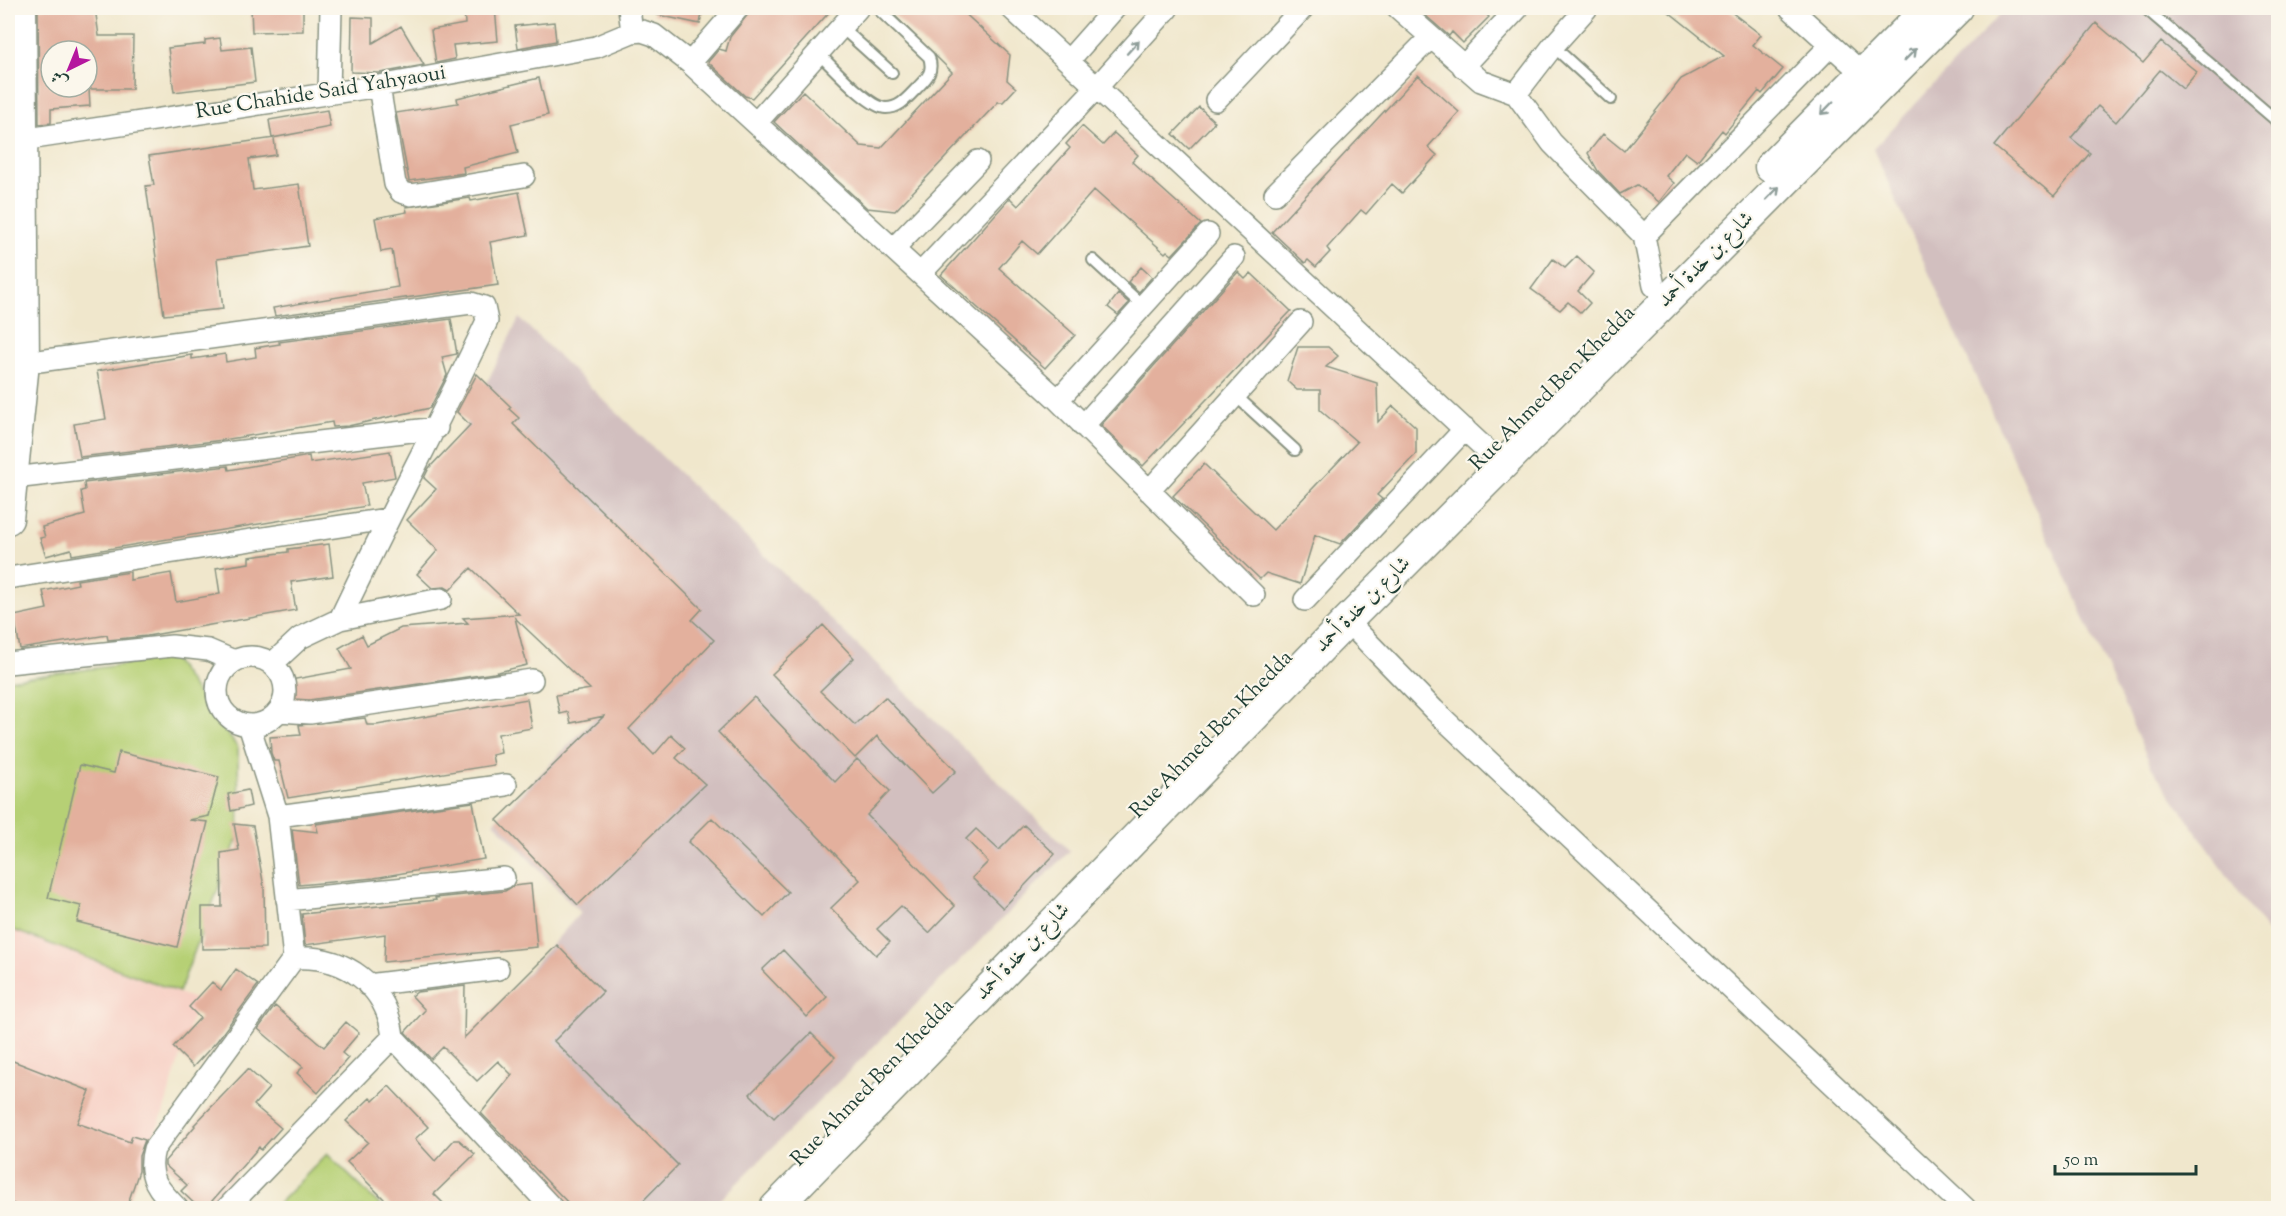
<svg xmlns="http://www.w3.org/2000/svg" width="2286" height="1216" font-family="'Sorts Mill Goudy',Amiri,serif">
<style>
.built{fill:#f7d1c6}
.industrial{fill:#d2bfbf}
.pitch{fill:#b6d075;stroke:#6a8654;stroke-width:1.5}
.building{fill:#e3b09d;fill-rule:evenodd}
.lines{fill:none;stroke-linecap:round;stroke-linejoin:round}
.service-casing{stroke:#889280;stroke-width:14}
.minor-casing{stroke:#889280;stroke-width:24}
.secondary-casing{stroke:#889280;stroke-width:33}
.service{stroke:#fff;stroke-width:10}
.minor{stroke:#fff;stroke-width:21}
.secondary{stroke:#fff;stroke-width:30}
.oneway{stroke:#8f9e9a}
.labels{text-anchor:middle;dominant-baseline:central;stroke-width:4.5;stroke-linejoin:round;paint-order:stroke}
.street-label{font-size:21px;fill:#1f3d34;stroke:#fbf7ec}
</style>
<rect width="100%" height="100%" fill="#fbf7ec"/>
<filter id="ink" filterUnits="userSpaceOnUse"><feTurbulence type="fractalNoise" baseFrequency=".0167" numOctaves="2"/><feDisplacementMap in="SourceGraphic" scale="12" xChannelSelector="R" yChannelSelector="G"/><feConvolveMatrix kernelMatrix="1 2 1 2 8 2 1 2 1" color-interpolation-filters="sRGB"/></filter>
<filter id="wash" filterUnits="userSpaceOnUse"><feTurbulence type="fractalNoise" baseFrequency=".008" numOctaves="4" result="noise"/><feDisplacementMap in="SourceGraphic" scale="24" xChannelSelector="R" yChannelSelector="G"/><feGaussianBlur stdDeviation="1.35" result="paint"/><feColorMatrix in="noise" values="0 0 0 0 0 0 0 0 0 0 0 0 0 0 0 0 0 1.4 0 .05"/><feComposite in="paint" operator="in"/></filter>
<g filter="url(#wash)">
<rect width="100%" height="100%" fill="#f0e7cc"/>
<path class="built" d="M8 928 197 1000 163 1113 125 1208H8Z"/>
<path class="industrial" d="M2006 8H2278V948L2152 768 1873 149Z
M519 318 1070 851 712 1208H557L540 1192 492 1118 547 1053 501 1002 580 913 494 822 615 697 422 513Z"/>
<path class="pitch" d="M172 658 238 748 239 834 179 992 8 928V680Z
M327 1154 383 1208H274Z"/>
<g id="blocks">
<path class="building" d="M38 8H95L99 36H133L132 89H89L90 106 51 109V123L39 124ZM51 51H87V87H51Z
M251 8H303V31L252 32Z
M464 8H495L498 41 453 45 455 59 436 63 431 30 465 24Z
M653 8H703L700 24 653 14Z
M753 8H833L752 98 745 96 708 62 719 49 726 51 730 37Z
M887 8H959L1010 55 1007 80 1016 88 1003 102H998L895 211 867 208 774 122 803 91 861 146 881 148 952 72Z
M1417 8H1480L1489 17 1463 43 1452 32 1449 36Z
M1664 8H1726L1761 35 1753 45 1783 69 1762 94 1759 91 1725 133 1722 130 1697 161 1685 152 1666 176 1674 183 1659 202 1637 185 1620 194 1598 171 1588 153 1603 134 1624 151 1681 79 1724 56Z
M352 17 373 18V43L401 26 424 65 380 73 351 72Z
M554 22 556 41 518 48 515 26Z
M2096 23 2143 63 2161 42 2197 72 2183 89 2160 70 2116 122 2098 106 2071 138 2090 153 2054 196 1994 146Z
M220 38 222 50 251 47 255 82 174 92 168 48 205 44V40Z
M1418 75 1459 112 1428 147 1437 155 1402 193 1392 184 1366 214 1361 210 1327 248 1330 252 1316 267 1308 260 1305 263 1272 232Z
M539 78 548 115 511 124 518 153 463 167 464 173 409 181 396 113 458 103 457 98Z
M1199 107 1215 122 1189 149 1173 134Z
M327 110 330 127 272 138 269 120Z
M1082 126 1103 145 1114 133 1138 155 1132 162 1201 224 1172 255 1167 251 1165 253 1094 190 1037 254 1022 241 999 268 1075 335 1045 368 941 275 1010 198 1018 206 1070 148 1066 144Z
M274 138 276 155 249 159 253 190 299 184 308 246 217 259 223 309 164 315 146 186 154 185 149 156Z
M519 192 528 235 490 242 498 285 275 316 273 308 398 287 392 250 381 252 375 218 407 212 406 207 470 198 471 201Z
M1577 256 1594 272 1578 291 1590 303 1581 313 1568 302 1560 310 1531 289 1553 259 1565 268Z
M1141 267 1152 277 1139 292 1128 282Z
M1238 272 1245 279 1251 273 1291 311 1143 466 1101 425Z
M1118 294 1129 303 1118 315 1108 307Z
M451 319 457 354 442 357 447 375 430 408 348 426 333 427 332 422 223 440 80 457 74 424 106 419 97 371 192 355V359L225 354 226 362 256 357 255 348 280 344 279 342Z
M1298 347H1328L1338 356 1326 367 1377 383 1378 422 1393 406 1416 427V454L1377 495 1382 499 1340 544 1315 535 1300 584 1266 573 1260 579 1173 496 1204 464 1273 530 1357 442 1320 410V390H1297L1287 381Z
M477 374 511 407 509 409 519 418 513 424 702 609 692 620 714 640 629 729 654 755 671 735 685 748 676 758 705 784 578 905 497 820 604 716 571 723 568 712 560 714 556 695 590 689 515 618 527 665 494 673 309 700 294 699 290 680 351 669 339 648 362 635 367 645 401 628 468 623 463 618 519 614 471 568 450 590 445 587 432 588 417 574 438 550 407 520 436 489 424 478 429 468 470 425 457 412Z
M390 451 395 477 362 483 367 506 72 555 71 549 46 556 40 538 45 537 42 527 85 515 81 491 85 490 84 483 228 466 229 470 309 456 310 463Z
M329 544 333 576 291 582 296 610 147 636 108 640 107 635 20 649 14 616 47 609 43 591 78 584 77 580 130 572V580L171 573 176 602 220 594 216 568 249 563V557L288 552V549Z
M823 625 854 658 820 691 855 725 885 697 956 771 932 793 877 736 855 758 772 674Z
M754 697 835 782 857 759 890 791 867 815 955 906 929 933 901 906 877 929 890 942 876 955 831 908 860 880 718 732Z
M527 699 532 728 498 734 501 753 492 755 494 765 288 798 279 761H274L271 753 270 737 301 735 299 725 365 718 367 725H377Z
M119 752 219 777 209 816 189 820 208 822 177 947 77 922 81 906 48 898 80 765 114 773Z
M248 790 251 806 231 811 228 794Z
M473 802 484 859 374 878 299 885 292 829 318 832 316 824Z
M712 818 788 892 764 917 688 842Z
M234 824 253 826 264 887 265 948 202 949V907H222L221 853 239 850Z
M1024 825 1055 854 1003 908 972 878 988 862 966 839 976 829 999 850Z
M531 884 537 947 384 962 385 934 305 945 302 914 436 900 435 898 505 891 513 886Z
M557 945 603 992 554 1041 678 1165 635 1209H574L481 1113 512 1075 498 1061 477 1081 443 1047 431 1059 405 1032 425 1010 412 996 417 992 465 986 464 1038Z
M783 950 827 997 807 1017 762 970Z
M236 969 258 985 217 1041 193 1067 173 1047 200 1018 189 1007 212 982 221 990Z
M275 1006 324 1047 346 1022 359 1033 342 1053 348 1058 318 1093 297 1073 303 1067 258 1029Z
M811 1033 835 1057 774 1118 750 1094Z
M8 1059 90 1091 77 1123 130 1142 132 1136 145 1140 139 1156V1171L126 1209H27L8 1202Z
M248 1069 269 1088 254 1105 281 1128 261 1150 259 1147 205 1209H200L181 1191 187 1185 165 1165V1161L195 1126 194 1125Z
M389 1086 428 1127 415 1139 435 1161 454 1140H459L475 1154 434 1194 449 1209H394L347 1162 368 1142 346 1121 370 1098 373 1101Z"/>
</g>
</g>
<g filter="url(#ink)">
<use href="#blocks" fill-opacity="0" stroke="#889280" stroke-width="1.5"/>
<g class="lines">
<defs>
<path id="service" d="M2145 8 2278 122
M841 27 892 73
M1553 46 1611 99
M818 53C832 66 869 108 886 108 900 108 908 97 917 88 927 78 934 72 929 57L877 8
M1093 260 1143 306
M1235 395 1295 450"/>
<path id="minor" d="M629 8 632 32
M1011 8 1490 453
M1398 8 1481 81 1516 94 1552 143 1644 236
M1790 8 1862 73
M1069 60 1115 8
M690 63 738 8
M1463 67 1518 8
M379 86 395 184 401 192 411 195 524 176
M329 92 331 8
M1516 94 1553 46 1587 8
M1216 100 1303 8
M756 123 858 8
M8 142 379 86 596 47 632 32 642 31 654 35 690 63 1058 400 1254 595
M1275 194 1430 38
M894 248 978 161
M921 273 1098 86 1168 8
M1654 286 1644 236 1831 45
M24 363 471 303 484 307 487 321C440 421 387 519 340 619L300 638 272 664
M1058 400 1208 234
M1083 426 1234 257
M14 478 437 428
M1149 491 1301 322
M8 578 386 519
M1305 600 1465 429
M340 619 441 599
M1347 621 1434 710 1965 1208
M217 691a34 34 0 1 1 68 0a34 34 0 1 1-68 0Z
M8 663 172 646 208 650 234 661
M279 711 310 713 532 680
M278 816 506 785
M287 900 504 878
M294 958C345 955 387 985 393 1037L552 1208
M368 985 498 969
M177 1208C159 1190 146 1177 154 1149L294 958 278 816 249 725
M227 1208 393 1037"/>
<path id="secondary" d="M1770 167 1928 8
M8 519 24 363 21 8
M775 1208 1347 621 1958 8"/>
</defs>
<use href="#service" class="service-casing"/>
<use href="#minor" class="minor-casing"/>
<use href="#secondary" class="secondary-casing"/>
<use href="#service" class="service"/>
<use href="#minor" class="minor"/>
<use href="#secondary" class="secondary"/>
</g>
<defs><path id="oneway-shaft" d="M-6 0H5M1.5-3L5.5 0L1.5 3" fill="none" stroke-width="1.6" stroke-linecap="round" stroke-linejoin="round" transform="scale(1.5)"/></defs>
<g class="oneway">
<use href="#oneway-shaft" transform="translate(1133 47) rotate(-48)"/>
<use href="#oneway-shaft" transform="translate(1910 55) rotate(-45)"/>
<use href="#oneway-shaft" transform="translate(1827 108) rotate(134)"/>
<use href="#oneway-shaft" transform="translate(1773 193) rotate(-45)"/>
</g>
</g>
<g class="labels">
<g class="street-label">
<text transform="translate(321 93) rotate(-9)">Rue Chahide Said Yahyaoui</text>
<text transform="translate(1706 260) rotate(-45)">شارع بن خدة أحمد</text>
<text transform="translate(1553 389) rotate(-45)">Rue Ahmed Ben Khedda</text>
<text transform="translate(1363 605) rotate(-45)">شارع بن خدة أحمد</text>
<text transform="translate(1212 735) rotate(-46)">Rue Ahmed Ben Khedda</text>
<text transform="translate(1023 952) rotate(-46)">شارع بن خدة أحمد</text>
<text transform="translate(873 1083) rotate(-46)">Rue Ahmed Ben Khedda</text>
</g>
</g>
<rect width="2286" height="1216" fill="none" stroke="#fbf7ec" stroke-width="30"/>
<g transform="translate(69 69) rotate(223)"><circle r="28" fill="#fbf7ec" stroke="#a3ada2" stroke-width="1.5"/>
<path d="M0-4.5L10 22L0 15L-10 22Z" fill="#b5179e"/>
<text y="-9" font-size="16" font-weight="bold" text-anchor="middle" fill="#1f3d34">ش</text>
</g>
<path d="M2055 1165v9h141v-9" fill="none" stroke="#1f3d34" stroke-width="3"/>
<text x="2064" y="1165" font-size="18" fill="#1f3d34" stroke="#fbf7ec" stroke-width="4.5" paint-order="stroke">50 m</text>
</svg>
